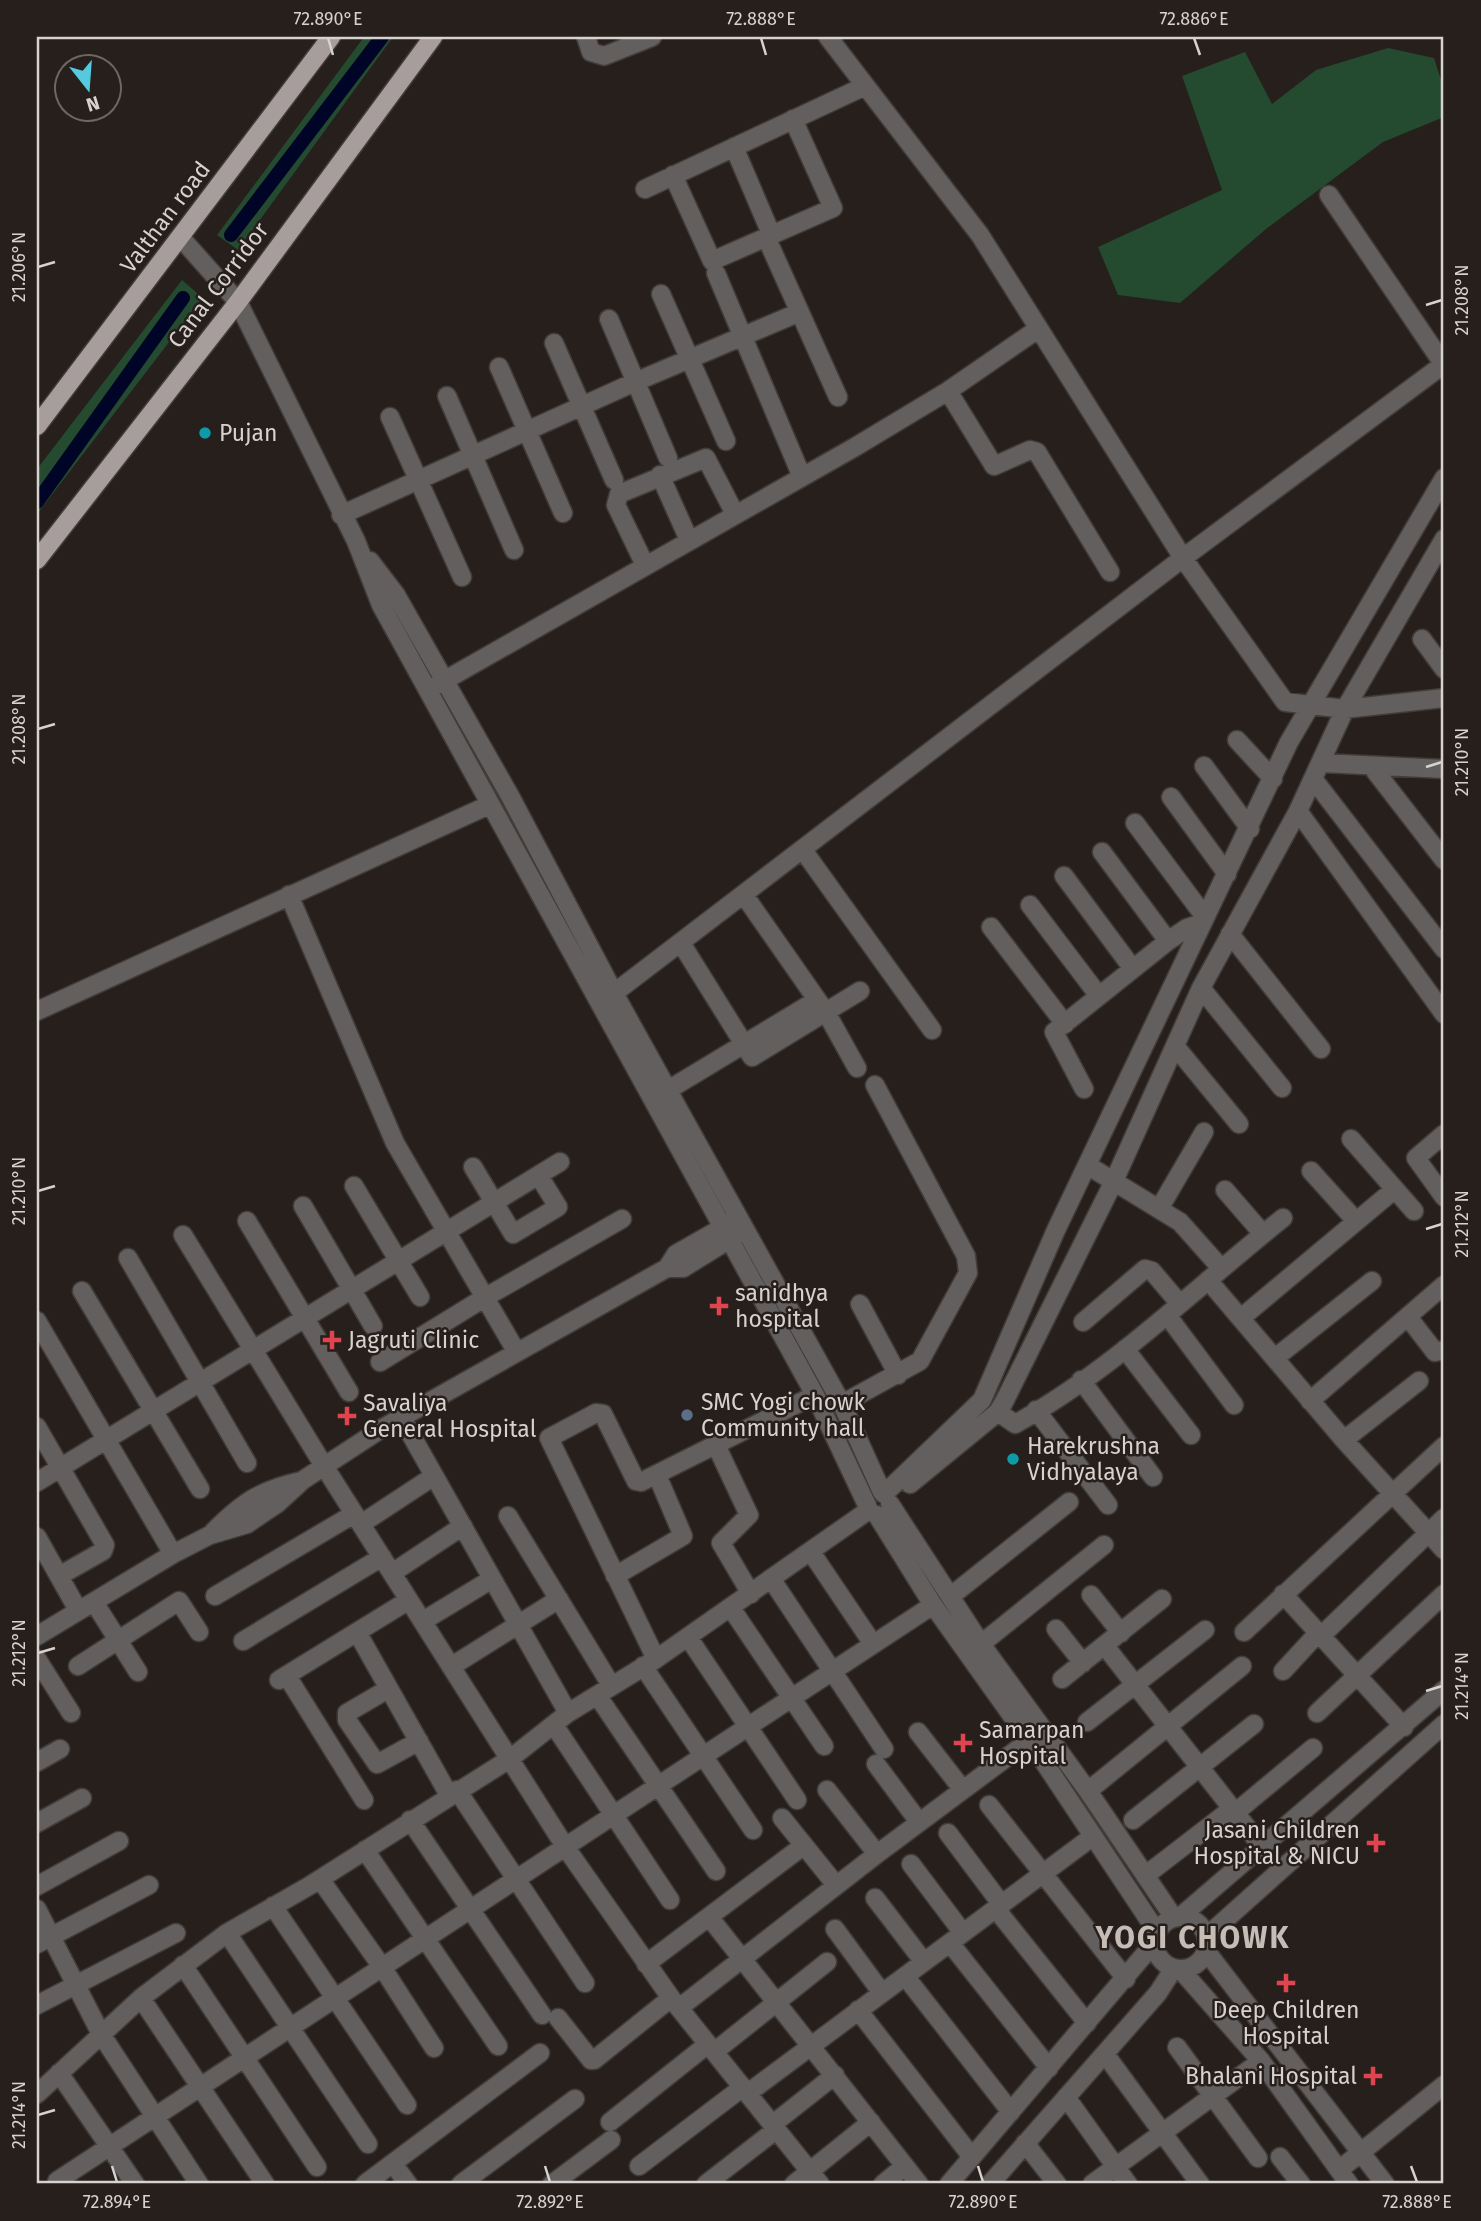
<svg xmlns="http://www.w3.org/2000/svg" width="1481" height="2221" font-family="'Fira Sans',sans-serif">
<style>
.green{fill:#244a30}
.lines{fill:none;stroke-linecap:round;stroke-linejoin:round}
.canal{stroke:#000426;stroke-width:14}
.minor-casing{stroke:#423c38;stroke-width:21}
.major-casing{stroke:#423c38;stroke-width:21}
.minor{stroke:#635f5e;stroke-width:18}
.major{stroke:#a69d9c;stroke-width:18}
.ticks{fill:none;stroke:#d7d2cf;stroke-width:2.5}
.culture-dot{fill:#0f9aa8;stroke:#261f1b;stroke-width:2.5}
.health-dot{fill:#e0444e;stroke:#261f1b;stroke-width:2.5}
.service-dot{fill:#5c6f8a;stroke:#261f1b;stroke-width:2.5}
.labels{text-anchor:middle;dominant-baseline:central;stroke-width:5;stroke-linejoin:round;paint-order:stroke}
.street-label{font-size:23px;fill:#d7d2cf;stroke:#261f1b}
.poi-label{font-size:23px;fill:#d7d2cf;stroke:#261f1b;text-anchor:start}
.district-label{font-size:30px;font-weight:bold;letter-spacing:2px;fill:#c5bcb6;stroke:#261f1b}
.neatline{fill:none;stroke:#d7d2cf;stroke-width:2.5}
.ticks-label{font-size:18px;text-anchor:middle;fill:#d7d2cf}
</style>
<rect width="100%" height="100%" fill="#261f1b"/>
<path class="green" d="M364 37H393L238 250 217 235Z
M1388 48 1434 58 1444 89V117L1383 142 1266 229 1180 303 1118 295 1098 247 1222 190 1182 76 1245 52 1272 104 1316 70Z
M182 280 203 298 37 514V469Z"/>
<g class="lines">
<path class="canal" d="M231 235 382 37
M37 502 183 298"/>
<defs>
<path id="minor" d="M586 37 591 52 604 56 652 37
M828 37 980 235 1183 558 1285 702 1345 709 1444 698
M734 147 772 236
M673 175 712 261 833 208 793 119
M645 189 865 86
M1329 195 1444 365
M181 238 238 302 356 541 381 605 815 1395 867 1505
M771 248 838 397
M716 273 802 477
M661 294 726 441
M609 319 668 458
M554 343 614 480
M499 367 563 513
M948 391 994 466 1030 450 1037 452 1110 572
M447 396 514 550
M390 417 462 577
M660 475 689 540
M341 515 635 382 800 312
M370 561 396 595 510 796 615 995 842 1404 882 1492
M645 565 616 505 619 494 706 458 735 514
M1422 639 1444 669
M433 687 855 447 948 391 1038 329
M1237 740 1273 779
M1322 763 1444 769
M1204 766 1250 829
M1372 767 1444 860
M1314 780 1444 949
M1171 797 1227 874
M1298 811 1444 1014
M1135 823 1205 917
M803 850 932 1030
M1102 852 1168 941
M1064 876 1133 969
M289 895 395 1143 516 1351
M744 895 827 1014 857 1068
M1030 905 1099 996
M991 927 1065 1024
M1230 934 1321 1049
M681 943 752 1057 860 991
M1201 988 1282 1088
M605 1000 1183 558 1444 364
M37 1011 489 805
M1175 1046 1239 1124
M1084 1089 1054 1032 1168 941 1187 928 1202 923
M668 1090 817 1000
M1444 1134 1416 1158 1444 1197
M1351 1139 1414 1211
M1087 1165 1180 1222 1221 1268
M473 1167 513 1234 558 1207 539 1176
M1311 1171 1356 1221
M354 1186 420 1297
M1225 1190 1263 1234
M303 1206 373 1326
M1159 1209 1204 1132
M247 1221 349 1392
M183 1235 324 1466 566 1848 671 1998 820 2184
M128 1258 247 1463
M667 1268 676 1254 732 1222
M1208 1280 1344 1440 1444 1550
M82 1291 200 1489
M860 1304 898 1375
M1167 1315 1234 1405
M1408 1317 1435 1352 1444 1350
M1241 1318 1395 1189
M37 1321 173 1554
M1083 1322 1145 1269 1152 1271 1180 1304
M1125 1349 1191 1435
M1275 1358 1372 1281
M380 1362 484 1298 622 1219
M1081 1380 1153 1477
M1310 1401 1444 1285
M842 1404 920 1361 968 1273 966 1256 875 1085
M1036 1410 1108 1505
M998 1412 1015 1424C1113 1370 1195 1288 1283 1218
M401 1417 568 1713
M37 1427 105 1545 103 1551 59 1576
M1344 1440 1419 1381
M716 1445 749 1515 721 1543 751 1594
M37 1482 560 1162
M910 1484 998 1412 1004 1402 1114 1181 1201 988 1298 811 1345 709 1444 539
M884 1494 982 1400 1056 1230 1289 742 1444 478
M890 1504 981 1644 1088 1791 1174 1918
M877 1515 933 1605 1030 1741 1157 1932
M508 1516 611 1685
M361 1524 434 1476
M213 1532C242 1503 260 1490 301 1481
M37 1537 78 1610
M811 1552 873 1644
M392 1573 463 1526
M615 1576 683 1536 657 1475
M772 1580 884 1749
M1283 1594 1404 1727
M1091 1595 1121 1633
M215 1596 354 1514
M951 1596 1069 1502
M94 1602 138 1672
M731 1608 824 1746
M423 1621 492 1579
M1056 1629 1083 1663
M357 1632 449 1795
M1244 1632 1444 1446
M1322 1635 1444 1518
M37 1636 173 1554 210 1535 247 1524 278 1503 303 1480 381 1429 667 1268H683L738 1234
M688 1637 797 1800
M243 1641 382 1557
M981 1644 1104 1545
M1105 1646 1263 1848
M37 1659 71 1713
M656 1659 549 1438 596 1413 603 1414 636 1481 641 1482 815 1395
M78 1666 179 1601 199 1632
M452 1666 559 1599
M643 1666 753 1830
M1283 1671 1319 1632
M287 1676 364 1800
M1062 1679 1162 1599
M279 1680 409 1600
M388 1689 347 1713V1720L377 1764 419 1741
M597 1695 716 1871
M1317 1713 1444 1594
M1087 1722 1205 1630
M554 1725 670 1900
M918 1732 963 1790
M37 1762 60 1749
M876 1764 919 1822
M457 1790 585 1983
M827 1790 877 1854
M1088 1791 1242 1666
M989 1805 1126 1979
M1236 1812 1313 1748
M782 1818 836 1885
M410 1820 542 2015
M1133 1820 1254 1724
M37 1823 82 1798
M948 1833 1002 1905
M365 1850 498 2046
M911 1864 963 1933
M1146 1875 1233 1808
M320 1879 382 1967 434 2048
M37 1886 119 1841
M875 1898 924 1962
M273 1906 407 2105
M37 1909 101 2034 199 2184
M996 1909 1087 2023
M1155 1943a26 26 0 1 1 52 0a26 26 0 1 1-52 0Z
M1180 1917 1444 1690
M710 1918 919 2184
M835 1929 882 1993
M227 1933 368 2144
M1207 1936 1444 1724
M950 1943 1049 2068
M37 1944 149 1885
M1206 1951 1385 2184
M646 1964 803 1846
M183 1965 317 2167
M1180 1969 1261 2061 1349 2184
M905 1976 1011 2112
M141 1998 265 2184
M37 2005 176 1933
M679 2008 877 1854 1038 1734
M858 2010 972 2157
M558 2018 591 2060H594L671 1998
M1177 2047 1258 2158
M714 2052 827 1962
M1105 2054 1200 2184
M59 2073 135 2184
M748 2093 1092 1837
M37 2094 141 1998 227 1933 309 1886 511 1758 568 1713 656 1659 869 1510
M1066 2097 1128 2184
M610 2122 708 2044
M773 2124 835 2075
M1025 2143 1057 2184
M1280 2157 1301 2184
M394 2165 408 2184
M639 2166 743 2087
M1339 2170 1444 2085
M57 2181 933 1605
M365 2184 540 2053
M461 2184 575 2099
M552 2184 611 2140
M706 2184 777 2129
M794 2184 871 2122
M883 2184 905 2166
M949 2184 1155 1942
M990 2184 1158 1993 1174 1968
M1092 2184 1261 2061"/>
<path id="major" d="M37 426 331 37
M37 560 238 302 433 37"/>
</defs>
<use href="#minor" class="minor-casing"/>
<use href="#major" class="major-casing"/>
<use href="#minor" class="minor"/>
<use href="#major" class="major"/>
</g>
<path class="ticks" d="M328 38 333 55M761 38 766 55M1194 38 1200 55M38 267 55 262M1426 305 1442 300M38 729 55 724M1426 767 1442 762M38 1191 55 1186M1426 1229 1442 1224M38 1653 55 1648M1426 1691 1442 1686M38 2115 55 2110M112 2166 117 2182M545 2166 550 2182M978 2166 983 2182M1411 2166 1417 2182"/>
<g class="culture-dot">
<circle cx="205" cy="433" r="7"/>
<circle cx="1013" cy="1459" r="7"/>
</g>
<g class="health-dot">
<path d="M715.5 1295.5h7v7h7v7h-7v7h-7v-7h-7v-7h7z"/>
<path d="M328.5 1329.5h7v7h7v7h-7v7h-7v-7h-7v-7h7z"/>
<path d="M343.5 1405.5h7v7h7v7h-7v7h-7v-7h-7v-7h7z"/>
<path d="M959.5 1732.5h7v7h7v7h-7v7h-7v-7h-7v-7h7z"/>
<path d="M1372.5 1832.5h7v7h7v7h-7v7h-7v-7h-7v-7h7z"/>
<path d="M1282.5 1972.5h7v7h7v7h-7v7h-7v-7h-7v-7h7z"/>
<path d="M1369.5 2065.5h7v7h7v7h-7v7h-7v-7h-7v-7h7z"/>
</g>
<circle class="service-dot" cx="687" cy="1415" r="7"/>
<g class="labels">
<g class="street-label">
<text transform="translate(165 217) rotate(-53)">Valthan road</text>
<text transform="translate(218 285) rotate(-53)">Canal Corridor</text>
</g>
<g class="poi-label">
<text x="219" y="433">Pujan</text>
<text x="735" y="1293">sanidhya<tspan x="735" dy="26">hospital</tspan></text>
<text x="348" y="1340">Jagruti Clinic</text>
<text x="701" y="1402">SMC Yogi chowk<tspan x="701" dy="26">Community hall</tspan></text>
<text x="363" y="1403">Savaliya<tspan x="363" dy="26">General Hospital</tspan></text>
<text x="1027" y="1446">Harekrushna<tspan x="1027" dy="26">Vidhyalaya</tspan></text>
<text x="979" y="1730">Samarpan<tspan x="979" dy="26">Hospital</tspan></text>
<text x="1360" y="1830" text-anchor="end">Jasani Children<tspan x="1360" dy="26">Hospital &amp; NICU</tspan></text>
<text x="1286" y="2010" text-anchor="middle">Deep Children<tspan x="1286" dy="26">Hospital</tspan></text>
<text x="1357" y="2076" text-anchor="end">Bhalani Hospital</text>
</g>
<g class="district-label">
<text x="1193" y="1938">YOGI CHOWK</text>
</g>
</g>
<rect width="1481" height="2221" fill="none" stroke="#261f1b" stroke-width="77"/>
<g transform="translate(88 88) rotate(163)"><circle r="33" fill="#261f1b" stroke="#6d6763" stroke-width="2"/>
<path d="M0-5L12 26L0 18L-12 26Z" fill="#55cade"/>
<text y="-10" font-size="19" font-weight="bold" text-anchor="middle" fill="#d7d2cf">N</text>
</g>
<rect x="38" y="38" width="1404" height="2144" class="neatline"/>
<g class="ticks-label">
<text x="328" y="25">72.890°E</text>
<text x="761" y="25">72.888°E</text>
<text x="1194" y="25">72.886°E</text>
<text transform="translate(19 267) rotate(-90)" y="6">21.206°N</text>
<text transform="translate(1462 300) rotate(-90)" y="6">21.208°N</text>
<text transform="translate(19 729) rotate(-90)" y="6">21.208°N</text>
<text transform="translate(1462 762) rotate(-90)" y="6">21.210°N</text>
<text transform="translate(19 1191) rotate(-90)" y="6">21.210°N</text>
<text transform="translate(1462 1224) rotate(-90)" y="6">21.212°N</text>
<text transform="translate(19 1653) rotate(-90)" y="6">21.212°N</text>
<text transform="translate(1462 1686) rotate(-90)" y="6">21.214°N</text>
<text transform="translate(19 2115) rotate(-90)" y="6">21.214°N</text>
<text x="117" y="2208">72.894°E</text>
<text x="550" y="2208">72.892°E</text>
<text x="983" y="2208">72.890°E</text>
<text x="1417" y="2208">72.888°E</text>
</g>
</svg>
